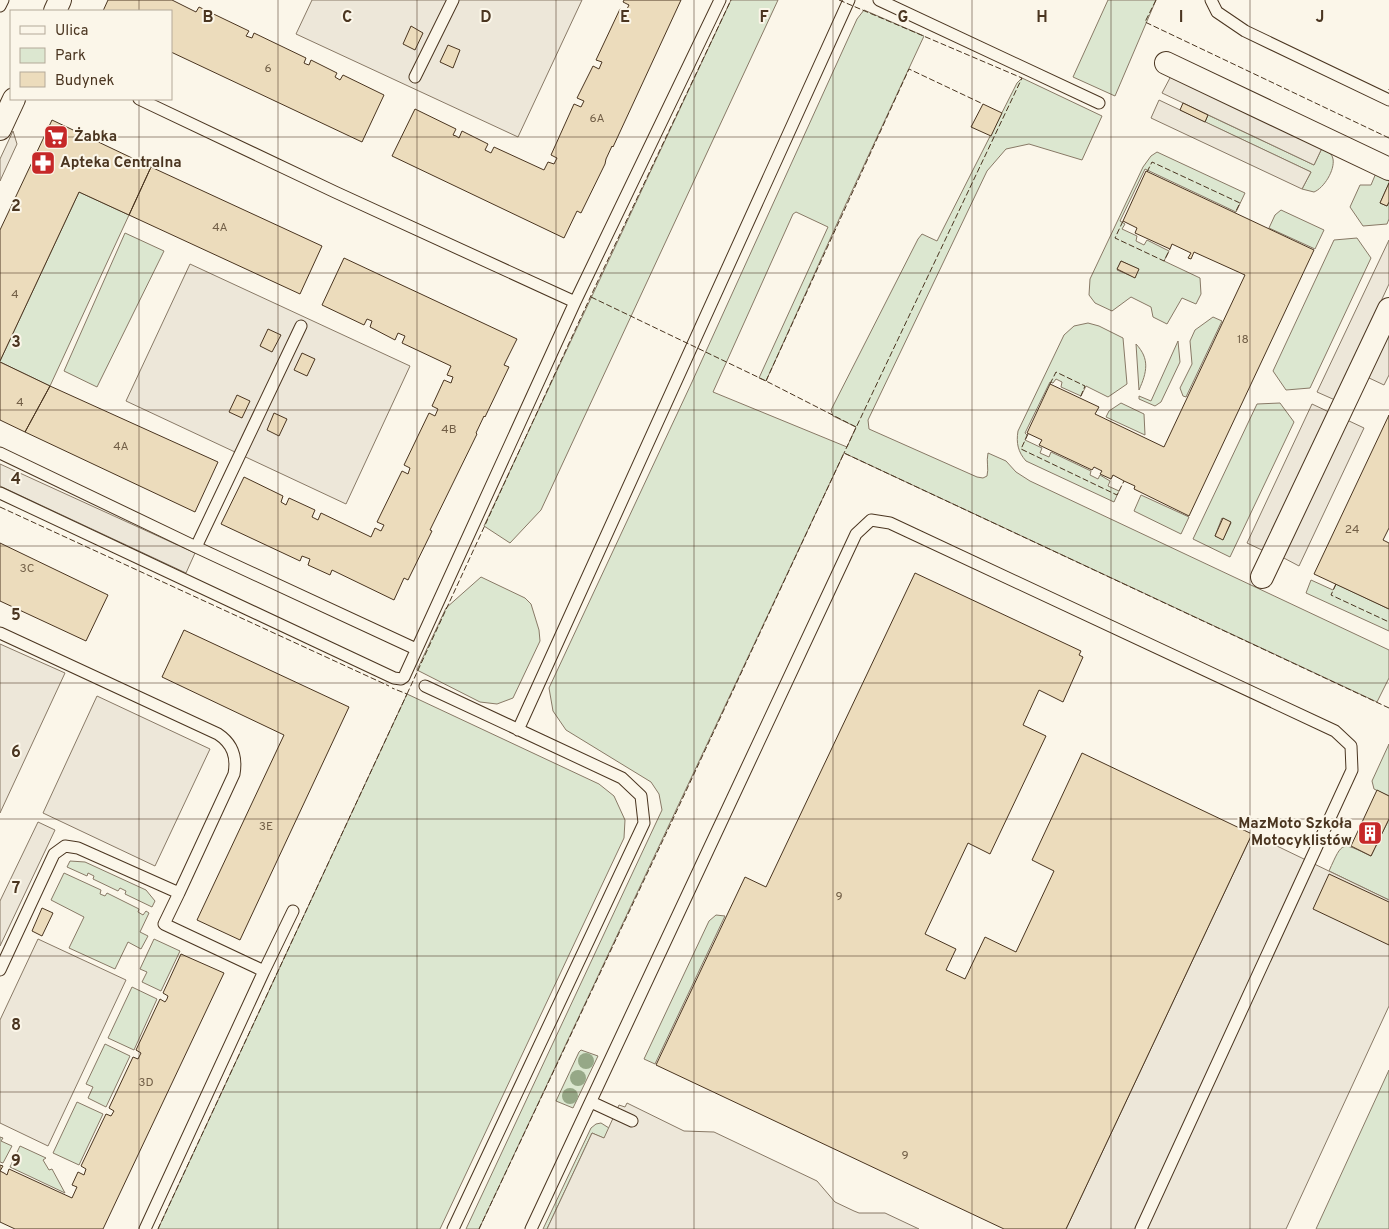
<svg xmlns="http://www.w3.org/2000/svg" width="1389" height="1229" font-family="Overpass,sans-serif">
<style>
.green{fill:#dce7d0;stroke:#887966;fill-rule:evenodd}
.parking{fill:#ede7d9;stroke:#887966}
.building{fill:#ecdcbc;stroke:#4a3520}
.lines{fill:none;stroke-linecap:round;stroke-linejoin:round}
.lane-casing{stroke:#4a3520;stroke-width:13}
.street-casing{stroke:#4a3520;stroke-width:24}
.lane{stroke:#fbf6e9;stroke-width:11}
.street{stroke:#fbf6e9;stroke-width:22}
.fence{stroke:#4a3520;stroke-width:1;stroke-dasharray:6 2.5;stroke-linecap:butt}
.tree{fill:#96a887}
.grid{fill:none;stroke:#4a3520;stroke-width:1;stroke-opacity:0.55}
.labels{text-anchor:middle;dominant-baseline:central;stroke-width:4;stroke-linejoin:round;paint-order:stroke}
.number-label{font-size:12px;fill:#725f47}
.poi-label{font-size:15px;font-weight:bold;fill:#4a3520;stroke:#fbf6e9;text-anchor:start}
.grid-label{font-size:16px;text-anchor:middle;font-weight:bold;fill:#4a3520;stroke:#fbf6e9;stroke-width:4;stroke-linejoin:round;paint-order:stroke}
</style>
<rect width="100%" height="100%" fill="#fbf6e9"/>
<path class="green" d="M731 0H778L541 510 510 543 484 526Z
M1108 0H1156L1115 96 1073 77Z
M864 10 924 36 845 206 766 381 759 378 828 227 796 212 793 214 713 392 847 447 856 427 833 416 831 410 918 239 922 234 937 241 1017 83 1022 78 1102 116 1082 160 1029 144 1006 149 987 171 868 420 869 429 977 477 983 478 987 476C989 468 986 462 988 453L1006 461 1016 472 1030 481 1389 650V678L1377 702 844 453 479 1229H466L662 810 659 794 651 782 566 730 553 711 549 688 692 382 857 19Z
M1208 115 1314 165 1322 148C1327 151 1332 153 1333 159 1335 170 1324 188 1314 192L1302 189 1311 172 1205 122Z
M1157 152 1245 193 1236 212 1145 169 1120 221 1125 224 1122 229 1137 236 1136 241 1144 245 1147 240 1169 251 1164 261 1200 278 1201 294 1196 304 1182 298 1167 324 1153 317 1151 307 1131 297 1112 311 1095 303 1089 295 1090 279 1143 167 1151 156ZM1121 261 1138 269 1134 277 1117 270Z
M1376 173 1389 179V183L1380 203 1387 206 1389 202V219L1387 224 1363 226 1350 207 1360 185H1371Z
M79 192 129 215 50 386 0 362V361Z
M1281 210 1324 230 1315 249 1269 228 1275 215Z
M125 233 164 251 97 387 64 371Z
M1357 238 1371 258 1310 388 1286 390 1273 371 1334 240Z
M1213 317 1222 321 1186 397 1183 396 1180 388 1192 364 1190 341 1195 330Z
M1088 323 1099 326 1123 338 1127 384 1108 397 1086 386 1081 396 1061 387 1062 382 1056 379 1053 383 1050 382 1025 433 1027 435 1025 440 1042 448 1040 453 1049 457 1051 452 1091 471 1090 475 1098 479 1100 475 1110 481 1108 486 1119 491 1114 502 1026 461C1018 452 1016 443 1018 431L1064 335 1074 326Z
M1178 341 1180 362 1161 402 1155 406 1139 399V396L1151 401Z
M1136 344C1150 359 1147 372 1139 390Z
M1121 403 1144 414 1145 435 1106 417 1109 411Z
M1280 403 1294 422 1230 557 1193 539 1257 404ZM1222 518 1231 523 1223 539 1215 536Z
M1141 495 1189 517 1181 534 1134 511Z
M481 577 525 598 531 604 539 630 540 641 513 698 497 704 480 702 417 670 446 608Z
M1311 580 1333 590 1336 584 1389 609V631L1306 593Z
M407 694 599 784 614 796 625 820 624 838 440 1229H158Z
M1389 744V796L1374 789 1372 781Z
M1389 819V900L1329 871C1343 840 1341 842 1371 856Z
M70 861 85 862 146 890 155 901 152 907 125 894 126 891 120 888 118 891 93 879 94 876 88 873 87 876 67 867Z
M64 873 101 890 100 894 105 896 107 893 139 909 138 912 143 915 146 911 149 913 140 932 148 936 141 949 128 942 115 969 69 948 84 917 51 900Z
M716 915 725 916 655 1064 644 1059 709 921Z
M154 939 180 951 161 991 142 982 147 972 140 969Z
M132 987 157 999 134 1050 108 1038Z
M105 1044 130 1056 106 1107 88 1098 93 1087 86 1084Z
M581 1050 598 1056 573 1108 556 1101 579 1052Z
M1389 1070V1229H1316Z
M77 1102 103 1114 79 1165 53 1153Z
M601 1123 609 1128 608 1140 592 1133 547 1229H543L591 1128 596 1124Z
M0 1137 3 1138 1 1141 12 1146 3 1163 0 1162Z
M20 1146 46 1158 43 1160 49 1170 52 1169 65 1193 10 1167Z"/>
<path class="parking" d="M312 0H582L518 137 296 34Z
M1171 76 1322 148 1314 165 1162 93Z
M1159 100 1311 172 1302 189 1151 118Z
M13 131 17 144 0 181V159Z
M1389 240V284L1335 400 1317 392Z
M190 264 410 366 346 504 126 401Z
M1389 330V375L1384 385 1367 377Z
M1312 404 1329 412 1264 551 1247 543Z
M1347 420 1364 428 1299 566 1282 557Z
M0 464 195 553 186 573 0 486Z
M0 644 65 673 0 813Z
M97 696 210 749 155 866 43 813Z
M38 822 55 830 0 946V901Z
M1252 834 1389 900V1006L1286 1229H1066Z
M38 939 126 980 48 1146 0 1123V1020Z
M627 1103 684 1131 714 1132 817 1181 835 1202 854 1211 859 1213H885L919 1229H547L592 1133 604 1138 619 1105 625 1107Z"/>
<path class="building" d="M108 0H172L196 12 199 7 249 31 246 36 252 38 254 33 306 58 304 63 306 64 309 65 311 60 337 73 335 77 340 80 343 75 384 95 362 142 171 52V11H103Z
M624 0H681L613 147 612 146 606 159 605 164 581 213 577 211 564 238 392 156 415 109 456 129 453 135 456 136 459 138 462 131 488 144 485 150 491 153 494 147 544 170 548 162 554 164 557 158 551 155 574 104 581 107 584 101 577 98 593 66 599 69 602 62 596 60 620 9 626 11 629 5 623 2Z
M411 26 423 33 415 50 403 44Z
M448 45 460 50 453 68 440 62Z
M1183 103 1208 115 1205 122 1180 110Z
M983 104 1002 113 991 136 971 127Z
M52 120 151 167 129 215 79 192 0 361V230Z
M151 167 322 246 300 294 129 215Z
M1146 171 1314 250 1189 516 1134 489 1135 486 1124 481 1113 475 1111 479 1100 474 1102 471 1094 467 1092 470 1039 445 1042 440 1027 433 1050 384 1099 407 1095 414 1164 447 1245 275 1194 252 1191 259 1188 258 1191 253 1172 244 1170 249 1135 233 1137 228 1123 221Z
M1389 183V202L1387 206 1380 203Z
M344 258 517 339 504 365 509 367 485 417 484 416 476 433 477 434 430 530 432 531 408 580 404 578 394 600 332 570 330 575 308 565 310 559 302 556 300 561 221 524 244 477 283 496 281 502 286 505 289 498 315 510 312 517 318 520 321 513 371 537 375 528 381 531 384 525 377 522 402 471 408 474 410 468 404 465 429 413 435 416 438 409 432 406 444 380 451 383 453 377 447 375 451 366 402 343 405 336 398 333 395 340 370 327 372 321 367 319 364 325 322 305Z
M1121 261 1139 269 1135 278 1117 269Z
M268 329 281 335 272 352 260 346Z
M302 353 315 359 307 376 294 370Z
M0 362 50 386 25 432 0 420Z
M50 386 218 462 195 512 25 432Z
M237 395 250 401 242 418 229 412Z
M274 413 287 419 279 436 267 430Z
M1389 415V528L1383 540 1389 543V609L1314 574Z
M1223 518 1231 522 1223 540 1215 536Z
M0 543 108 595 86 641 0 601Z
M915 573 1081 651 1079 655 1083 657 1063 702 1039 690 1023 725 1046 736 990 854 968 843 925 934 956 949 946 970 965 979 985 937 1016 952 1054 871 1032 860 1082 753 1252 834 1066 1229H1004L656 1065 745 877 766 887Z
M184 630 349 707 240 940 197 920 284 735 162 677Z
M1377 790 1389 796V819L1371 856 1351 846Z
M1329 874 1389 902V945L1313 909Z
M42 908 53 913 42 936 32 931Z
M181 954 224 973 103 1229H15L0 1222V1165L3 1166 0 1171 4 1173 7 1175 9 1169 72 1198 77 1187 72 1185 78 1172 84 1175 86 1169 81 1166 106 1114 111 1116 114 1111 109 1108 133 1057 138 1059 141 1053 136 1050 160 999 165 1002 167 999 168 996 163 993Z"/>
<g class="lines">
<defs>
<path id="lane" d="M879 0 1099 103
M1211 0 1217 12 1245 31 1389 100
M0 6 3 0
M415 77 453 0
M139 99 335 192 575 302
M0 453 196 547 416 649
M0 493 394 678 401 679 404 677 575 302 720 0
M196 547 301 326
M0 633 218 734C233 744 237 757 234 774L179 893 78 848 65 846 54 854 0 970
M425 686 622 778 641 796 644 823 453 1229
M518 730 849 0
M264 971 293 911
M591 1102 632 1121
M145 1229 264 971 164 924 179 893
M531 1229 856 534 871 520 890 523 1335 731 1351 746 1352 770 1141 1229"/>
<path id="street" d="M55 11 60 0
M1166 63 1389 169
M0 129 14 99
M1262 577 1389 309"/>
</defs>
<use href="#lane" class="lane-casing"/>
<use href="#street" class="street-casing"/>
<use href="#lane" class="lane"/>
<use href="#street" class="street"/>
<path class="fence" d="M839 0 1022 78 844 453
M1156 0 1145 22 1389 138
M1389 90V89
M1147 172 1152 162 1240 203 1235 213
M1123 221 1115 238 1164 261 1170 249
M591 297 766 381 856 427
M766 381 909 69 983 104
M1050 384 1056 372 1085 386 1080 398
M1028 434 1021 449 1117 495 1124 481
M0 507 389 686
M1336 584 1331 595 1389 622
M407 694 595 287 731 0
M158 1229 407 694 392 688
M479 1229 672 821 844 453 1389 708"/>
</g>
<g class="tree">
<circle cx="586" cy="1061" r="8"/>
<circle cx="578" cy="1078" r="8"/>
<circle cx="570" cy="1096" r="8"/>
</g>
<path class="grid" d="M139 0V11M278 0V1229M417 0V1229M556 0V1229M694 0V1229M833 0V1229M972 0V1229M1111 0V1229M1250 0V1229M139 99V1229M0 137H1389M0 273H1389M0 410H1389M0 546H1389M0 683H1389M0 819H1389M0 956H1389M0 1092H1389"/>
<defs>
<symbol id="supermarket-square" viewBox="-11 -11 22 22"><rect x="-9" y="-9" width="18" height="18" rx="4" fill="#c62828" stroke="#fbf6e9"/><path d="M-6-5.5h2.5l.6 2H6L4.5 2H-2.5L-4.4-4H-6ZM-1.5 3.2a1.3 1.3 0 1 0 .1 0ZM3 3.2a1.3 1.3 0 1 0 .1 0Z" fill="#fff"/></symbol>
<symbol id="pharmacy-square" viewBox="-11 -11 22 22"><rect x="-9" y="-9" width="18" height="18" rx="4" fill="#c62828" stroke="#fbf6e9"/><path d="M-2-6h4v4h4v4h-4v4h-4v-4h-4v-4h4Z" fill="#fff"/></symbol>
<symbol id="building-square" viewBox="-11 -11 22 22"><rect x="-9" y="-9" width="18" height="18" rx="4" fill="#c62828" stroke="#fbf6e9"/><path d="M-4-6H4V6H1V3H-1V6H-4ZM-2.5-4.3h1.7v1.8h-1.7ZM.8-4.3h1.7v1.8H.8ZM-2.5-1h1.7V.8h-1.7ZM.8-1h1.7V.8H.8Z" fill="#fff"/></symbol>
</defs>
<g fill-rule="evenodd">
<use href="#supermarket-square" x="42" y="123" width="28" height="28"/>
<use href="#pharmacy-square" x="29" y="149" width="28" height="28"/>
<use href="#building-square" x="1356" y="819" width="28" height="28"/>
</g>
<g class="labels">
<g class="number-label">
<text x="268" y="69">6</text>
<text x="597" y="119">6A</text>
<text x="220" y="228">4A</text>
<text x="15" y="295">4</text>
<text x="1243" y="340">18</text>
<text x="20" y="403">4</text>
<text x="449" y="430">4B</text>
<text x="121" y="447">4A</text>
<text x="1352" y="530">24</text>
<text x="27" y="569">3C</text>
<text x="266" y="827">3E</text>
<text x="839" y="897">9</text>
<text x="146" y="1083">3D</text>
<text x="905" y="1156">9</text>
</g>
<g class="poi-label">
<text x="74" y="137">Żabka</text>
<text x="60" y="163">Apteka Centralna</text>
<text x="1352" y="824" text-anchor="end">MazMoto Szkoła<tspan x="1352" dy="17">Motocyklistów</tspan></text>
</g>
</g>
<g class="grid-label">
<text x="208" y="22">B</text>
<text x="347" y="22">C</text>
<text x="486" y="22">D</text>
<text x="625" y="22">E</text>
<text x="764" y="22">F</text>
<text x="903" y="22">G</text>
<text x="1042" y="22">H</text>
<text x="1181" y="22">I</text>
<text x="1320" y="22">J</text>
<text x="16" y="211">2</text>
<text x="16" y="347">3</text>
<text x="16" y="484">4</text>
<text x="16" y="620">5</text>
<text x="16" y="757">6</text>
<text x="16" y="893">7</text>
<text x="16" y="1030">8</text>
<text x="16" y="1166">9</text>
</g>
<rect x="10" y="10" width="162" height="90" fill="#fbf6e9" stroke="#b4a999"/>
<rect x="20" y="26" width="25" height="8" fill="#fbf6e9" stroke="#b4a999"/>
<text x="55" y="35" font-size="15" fill="#4a3520">Ulica</text>
<rect x="20" y="48" width="25" height="15" fill="#dce7d0" stroke="#b4a999"/>
<text x="55" y="60" font-size="15" fill="#4a3520">Park</text>
<rect x="20" y="72" width="25" height="15" fill="#ecdcbc" stroke="#b4a999"/>
<text x="55" y="85" font-size="15" fill="#4a3520">Budynek</text>
</svg>
